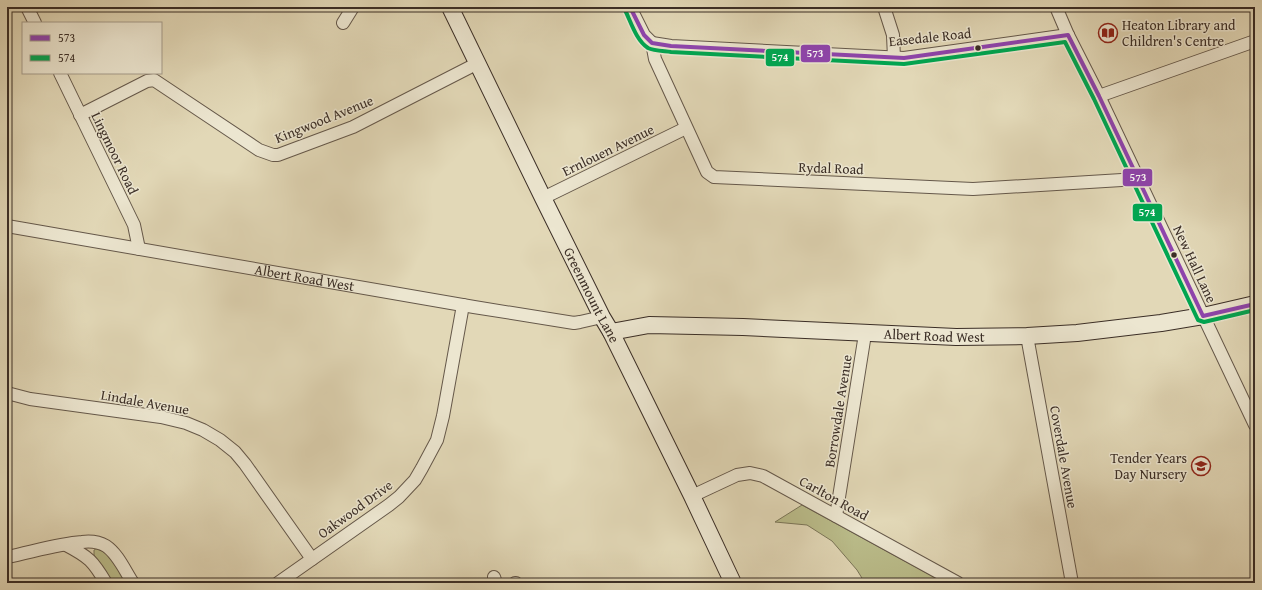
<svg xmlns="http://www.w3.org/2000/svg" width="1262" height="590" font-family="'Gentium Book Plus',serif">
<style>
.green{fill:#babc8a;stroke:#7a7558}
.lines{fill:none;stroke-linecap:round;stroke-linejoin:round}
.street-casing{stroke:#65584a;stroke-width:14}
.secondary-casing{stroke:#3b2e26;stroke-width:18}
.street{stroke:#ece6d0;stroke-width:12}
.secondary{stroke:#ece6d0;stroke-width:16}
.bus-1-casing{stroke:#ece6d0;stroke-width:7}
.bus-2-casing{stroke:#ece6d0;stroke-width:7}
.bus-1{stroke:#8e44ad;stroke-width:4}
.bus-2{stroke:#00a651;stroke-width:4}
.bus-dot{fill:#3b2e26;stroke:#ece6d0;stroke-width:1.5}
.labels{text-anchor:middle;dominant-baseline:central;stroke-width:3;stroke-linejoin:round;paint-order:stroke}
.poi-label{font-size:14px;fill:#3b2e26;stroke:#ece6d0;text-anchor:start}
.street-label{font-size:14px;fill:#3b2e26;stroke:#ece6d0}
.line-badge{stroke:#ece6d0;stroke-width:1.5}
.badge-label{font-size:11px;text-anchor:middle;font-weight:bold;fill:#fff}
</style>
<rect width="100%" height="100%" fill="#e2d8b7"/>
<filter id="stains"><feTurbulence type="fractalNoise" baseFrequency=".005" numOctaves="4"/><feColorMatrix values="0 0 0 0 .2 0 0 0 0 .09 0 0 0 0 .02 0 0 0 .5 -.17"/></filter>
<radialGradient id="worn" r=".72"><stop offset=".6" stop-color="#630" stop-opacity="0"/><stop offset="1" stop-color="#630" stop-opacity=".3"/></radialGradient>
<path class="green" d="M802 505 945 583H865L857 570 832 541 807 525 775 522Z
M96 549C112 552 119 570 127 583H112L94 555V550Z"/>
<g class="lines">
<defs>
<g id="street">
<path d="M27 7 35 23"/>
<path d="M630 7 644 35 652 43 655 59 707 172 714 177 973 189 1138 179"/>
<path d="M884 7 893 35 894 58"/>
<path d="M1056 7 1068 35 1099 96 1255 425"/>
<path d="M343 23 353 7"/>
<path d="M652 43 671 46 904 58 1068 35"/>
<path d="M60 73 134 225 139 249"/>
<path d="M1099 96 1255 41"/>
<path d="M80 115 147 81 154 80 259 150 273 155H278L353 127 478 63"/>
<path d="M543 198 686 128"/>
<path id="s1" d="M7 226 474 307 574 323 580 322 602 317"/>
<path d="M1027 336 1072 583"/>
<path d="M7 393 30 399 161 417 186 423 203 430 220 440 235 452 245 464 312 559"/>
<path d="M692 496 737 475 750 473 763 476 958 583"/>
<path d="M836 516 865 334"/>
<path d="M66 545C89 557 93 561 106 583"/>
<path d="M7 557C32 552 57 544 82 542 90 541 99 542 106 546 118 554 125 571 133 583"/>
<path d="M494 577 496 583"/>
<path d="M278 583 389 505 399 497 415 480 422 468 437 440 443 416 463 305"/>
<path d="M515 583H516"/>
</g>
<g id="secondary">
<path id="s2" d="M450 7 543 198 602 317 611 332 692 496 733 583"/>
<path id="s3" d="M611 332 649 325 743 327 956 337 1027 336 1077 333 1161 323 1203 316 1255 304"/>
</g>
</defs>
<use href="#street" class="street-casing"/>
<use href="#secondary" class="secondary-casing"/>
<use href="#street" class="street"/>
<use href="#secondary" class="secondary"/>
<defs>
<path id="bus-1" d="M630 7 644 35 652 43 671 46 904 58 1068 35 1099 96 1203 316 1255 304"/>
<path id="bus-2" d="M625 10C631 22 636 40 648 48 654 51 664 51 671 52L904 64 1065 42 1094 99 1198 320 1204 322 1255 310"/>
</defs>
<use href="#bus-1" class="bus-1-casing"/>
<use href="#bus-2" class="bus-2-casing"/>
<use href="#bus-1" class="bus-1"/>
<use href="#bus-2" class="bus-2"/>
</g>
<defs>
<symbol id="library-ring" viewBox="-11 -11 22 22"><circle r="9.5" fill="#ece6d0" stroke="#8f2418" stroke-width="1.5"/><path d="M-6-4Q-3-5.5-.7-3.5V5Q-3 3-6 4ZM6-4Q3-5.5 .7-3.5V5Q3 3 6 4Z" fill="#8f2418"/></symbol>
<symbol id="school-ring" viewBox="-11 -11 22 22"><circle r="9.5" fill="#ece6d0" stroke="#8f2418" stroke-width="1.5"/><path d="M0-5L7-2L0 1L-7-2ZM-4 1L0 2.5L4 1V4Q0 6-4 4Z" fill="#8f2418"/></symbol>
</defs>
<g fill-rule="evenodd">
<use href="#library-ring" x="1097" y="22" width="22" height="22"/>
<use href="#school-ring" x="1190" y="455" width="22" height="22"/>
</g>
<g class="bus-dot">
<circle cx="978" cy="48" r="3.5"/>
<circle cx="1174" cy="255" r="3.5"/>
</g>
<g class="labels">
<g class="poi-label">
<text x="1122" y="25">Heaton Library and<tspan x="1122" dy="16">Children's Centre</tspan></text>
<text x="1187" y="458" text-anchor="end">Tender Years<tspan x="1187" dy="16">Day Nursery</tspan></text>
</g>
<g class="street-label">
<text transform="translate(930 37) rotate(-6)">Easedale Road</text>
<text transform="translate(324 119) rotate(-22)">Kingwood Avenue</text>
<text transform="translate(608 150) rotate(-26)">Ernlouen Avenue</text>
<text transform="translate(115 153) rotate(64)">Lingmoor Road</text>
<text transform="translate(831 168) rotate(2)">Rydal Road</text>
<text transform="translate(1195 264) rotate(65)">New Hall Lane</text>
<text stroke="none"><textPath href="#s1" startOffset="302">Albert Road West</textPath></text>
<text stroke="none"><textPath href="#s2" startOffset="321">Greenmount Lane</textPath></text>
<text stroke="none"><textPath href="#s3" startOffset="324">Albert Road West</textPath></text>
<text transform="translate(145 402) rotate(10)">Lindale Avenue</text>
<text transform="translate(838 411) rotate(-81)">Borrowdale Avenue</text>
<text transform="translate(1064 457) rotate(80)">Coverdale Avenue</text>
<text transform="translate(834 498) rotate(29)">Carlton Road</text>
<text transform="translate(355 509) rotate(-36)">Oakwood Drive</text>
</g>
</g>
<g class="line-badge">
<rect x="800" y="44" width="31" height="19" rx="4" fill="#8e44ad"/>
<rect x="765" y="48" width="30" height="19" rx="4" fill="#00a651"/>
<rect x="1122" y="168" width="31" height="19" rx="4" fill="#8e44ad"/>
<rect x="1132" y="203" width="31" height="19" rx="4" fill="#00a651"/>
</g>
<g class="badge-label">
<text x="815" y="57">573</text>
<text x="780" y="61">574</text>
<text x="1138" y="181">573</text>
<text x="1147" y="216">574</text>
</g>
<rect width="1262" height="590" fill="none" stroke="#e2d8b7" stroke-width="24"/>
<rect x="8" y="8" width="1246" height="574" fill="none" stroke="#3b2e26" stroke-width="2"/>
<rect x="12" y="12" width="1238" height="566" fill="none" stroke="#3b2e26"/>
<rect x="22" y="22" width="140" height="52" fill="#ece6d0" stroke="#a59c8c"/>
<rect x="30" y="35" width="20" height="6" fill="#8e44ad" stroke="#a59c8c"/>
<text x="58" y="42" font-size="12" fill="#3b2e26">573</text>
<rect x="30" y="55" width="20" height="6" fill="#00a651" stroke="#a59c8c"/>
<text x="58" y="62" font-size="12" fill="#3b2e26">574</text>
<rect width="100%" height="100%" filter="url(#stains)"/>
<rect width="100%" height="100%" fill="url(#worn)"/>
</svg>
